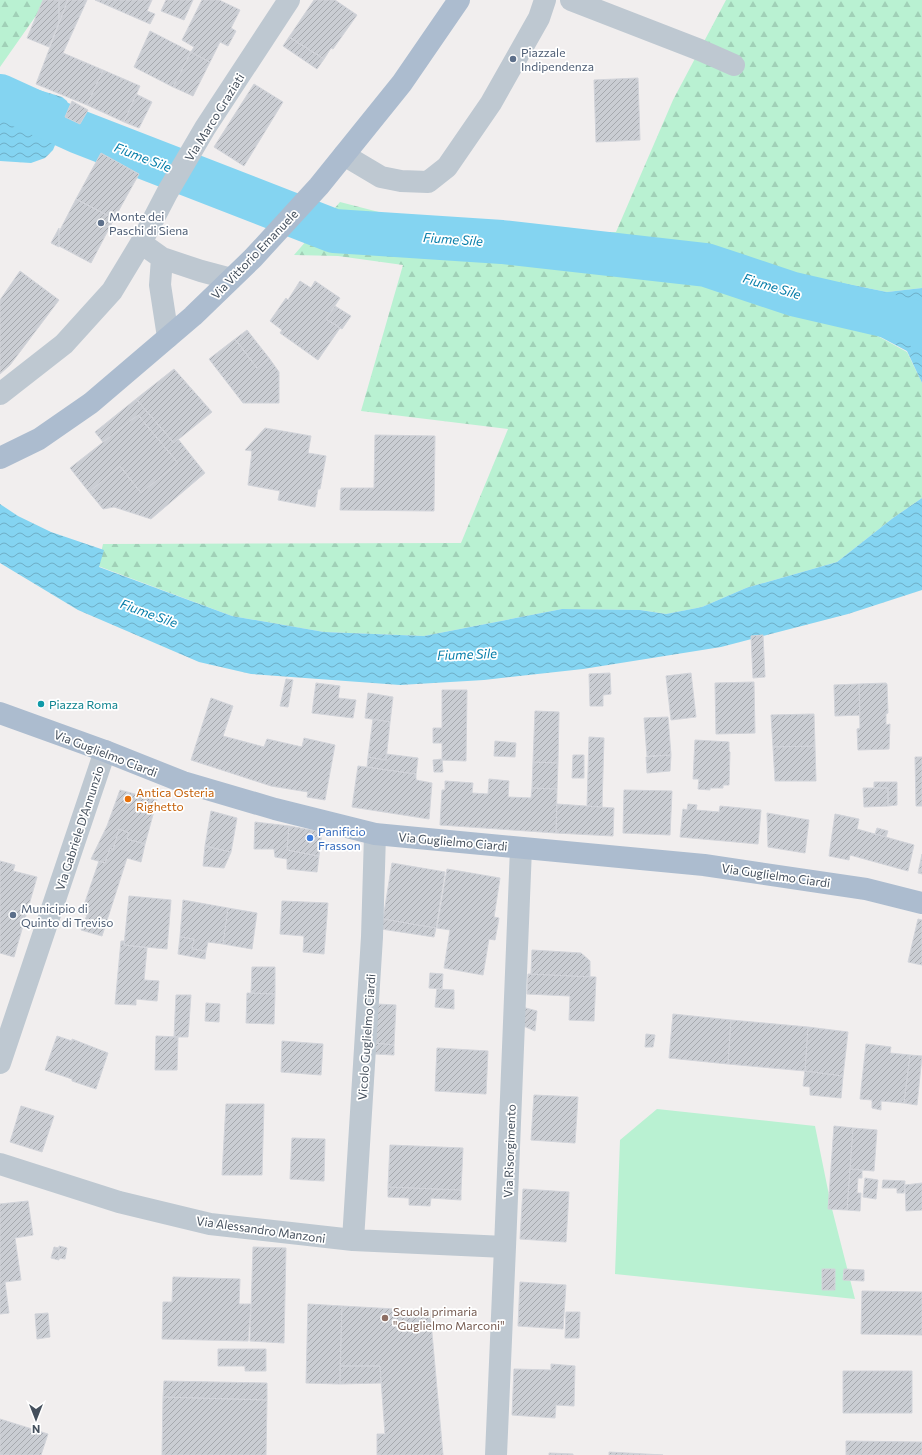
<svg xmlns="http://www.w3.org/2000/svg" width="922" height="1455" font-family="Commissioner,sans-serif">
<style>
.green{fill:#b9f1d2}
.forest{fill:url(#forest-firs)}
.water{fill:url(#water-waves)}
.lines{fill:none;stroke-linecap:round;stroke-linejoin:round}
.river{stroke:#84d4f1;stroke-width:44}
.building{fill:url(#building-hatch);stroke:#d2d4da}
.minor{stroke:#bec8d1;stroke-width:22}
.major{stroke:#acbccf;stroke-width:22}
.service-dot{fill:#5c6f8a;stroke:#fff;stroke-width:1.5}
.culture-dot{fill:#0f9aa8;stroke:#fff;stroke-width:1.5}
.food-dot{fill:#e8710a;stroke:#fff;stroke-width:1.5}
.shop-dot{fill:#3f7fe0;stroke:#fff;stroke-width:1.5}
.education-dot{fill:#8d6e63;stroke:#fff;stroke-width:1.5}
.labels{text-anchor:middle;dominant-baseline:central;stroke-width:3.5;stroke-linejoin:round;paint-order:stroke}
.service-label{font-size:12px;fill:#4e5e75;stroke:#fff;text-anchor:start}
.street-label{font-size:12px;fill:#45505d;stroke:#fff}
.culture-label{font-size:12px;fill:#0d838f;stroke:#fff;text-anchor:start}
.food-label{font-size:12px;fill:#c56008;stroke:#fff;text-anchor:start}
.shop-label{font-size:12px;fill:#366cbe;stroke:#fff;text-anchor:start}
.education-label{font-size:12px;fill:#785e54;stroke:#fff;text-anchor:start}
.water-label{font-size:13px;font-style:italic;fill:#057da9;stroke:#fff}
</style>
<defs>
<pattern id="forest-firs" width="22" height="20" patternUnits="userSpaceOnUse"><rect width="22" height="20" fill="#b9f1d2"/><path d="M5 1l3.5 6h-7zM16 11l3.5 6h-7z" fill="#a0d0b7"/></pattern>
<pattern id="water-waves" width="16" height="10" patternUnits="userSpaceOnUse"><rect width="16" height="10" fill="#84d4f1"/><path d="M0 5q4-4 8 0t8 0" fill="none" stroke="#6eaec6"/></pattern>
<pattern id="building-hatch" width="6" height="6" patternUnits="userSpaceOnUse"><rect width="6" height="6" fill="#cacdd3"/><path d="M-1 1l2-2M0 6l6-6M5 7l2-2" fill="none" stroke="#a6a9ae"/></pattern>
</defs>
<rect width="100%" height="100%" fill="#f1eeee"/>
<path class="green" d="M657 1109 815 1126 831 1205 855 1299 615 1274 620 1140Z"/>
<path class="forest" d="M0 0H47L0 67Z
M726 0H922V288L887 292 827 280 797 287 795 302 854 323 907 352 922 383V498L893 518 837 562 746 588 702 607 666 614 640 610 562 609 424 636 324 632 232 616 98 566 103 544 461 543 508 429 361 411 403 265 338 256 294 255 340 202 402 218 571 228 591 232H616L673 100Z"/>
<path class="water" d="M0 78 62 97 67 101 69 108 68 114 53 150 45 158 31 163 0 161Z
M827 280 887 292 922 288V383L907 351 854 323 795 302 797 287Z
M922 498V590L848 614 721 647 583 669 484 680 400 685 251 674 199 662 78 610 0 563V504L18 516 51 532 104 550 99 567 232 616 324 632 424 636 562 609 640 610 666 614 702 607 746 588 837 562 893 518Z"/>
<g class="lines">
<path class="river" d="M0 96 79 132 334 231 502 242 706 265 793 294 914 322 922 327"/>
</g>
<path class="building" d="M43 0H59V22L49 47 27 38Z
M59 0H68L59 22Z
M68 0H87L63 53 103 70 87 105 36 84Z
M95 0H152L147 11 155 14 150 24Z
M166 0H193L184 20 161 11Z
M202 0H219L240 10 231 28 236 31 228 46 220 42 210 62 191 52 194 47 182 40Z
M314 0H335L357 15 333 49 331 48 324 59 289 37Z
M150 31 191 52 173 87 134 67Z
M289 37 324 59 317 69 283 46Z
M191 52 210 62 193 96 173 87Z
M103 70 140 86 124 122 87 105Z
M638 78 640 140 596 142 594 80Z
M254 84 283 102 244 166 214 147Z
M136 94 152 102 139 128 124 122Z
M72 101 88 110 80 124 65 117Z
M101 153 139 174 114 219 76 199Z
M76 199 114 219 91 263 59 246V232Z
M59 228V247L51 243Z
M20 271 59 300 10 365 0 374V300Z
M300 281 311 288 315 281 340 298 326 319 340 328 318 360 280 333 282 330 270 321 286 298 288 300Z
M335 306 351 316 342 329 326 319Z
M247 330 269 358 257 368 235 339Z
M235 339 257 368 269 358 279 372V403H243L209 359Z
M174 369 212 412 174 443 136 399Z
M136 399 174 443 178 439 205 473 151 519 114 507 103 509 89 492 120 466 141 493 178 463 138 415 103 442 95 432Z
M138 415 178 463 141 493 120 466 89 492 70 468Z
M265 428 311 436 308 453 326 456 320 489H318L315 507 278 500 280 491 248 485 252 451 245 450Z
M375 435 435 436 434 511 340 510 341 488H374Z
M763 635 765 677 753 678 751 636Z
M610 673 611 694 603 695V706H590L589 674Z
M691 673 696 717 671 720 666 676Z
M286 679 293 680 288 707 280 706Z
M754 682 755 733 716 734 715 683Z
M316 683 340 686 338 698 356 700 353 718 312 713Z
M886 683 887 684 888 713 886 714V725L890 724 889 749 858 750 857 729 860 728 859 684Z
M859 684 860 715 835 716 834 685Z
M442 690H467L466 761 442 760V743H433V728H442Z
M368 693 393 697 390 722 365 718Z
M211 698 233 706 223 736 264 747 267 739 302 747 304 738 335 745 325 800 307 797 308 792 271 786 191 760Z
M535 711 559 712 558 763 533 762Z
M814 714 815 746 773 747 771 715Z
M668 717 671 755 647 756 644 718Z
M373 719 390 722 386 760 368 757Z
M589 737 604 738 602 807 587 806Z
M695 740 729 742V751L730 752 729 785H723V788H710V790L698 789 699 779H693Z
M495 741 516 743 515 757 494 756Z
M815 746 816 781H775L773 747Z
M386 754 418 758 416 774 367 767 368 757 386 760Z
M573 755H584V778H572Z
M671 755 670 771 647 773 646 757Z
M915 757H922V806H916Z
M442 759 443 772H434L433 760Z
M533 762 558 763 557 789 532 788Z
M358 766 416 774V780L432 783 429 819 352 807Z
M489 779 509 781 508 797 531 798 532 788 557 789 556 833 440 825 442 790H445V781L473 783 472 793 488 794Z
M874 782H897V805L888 806V788H874Z
M863 788H888V806L864 807Z
M120 790 157 800 145 844 127 839 129 833 119 829 113 850 110 848 105 863 91 859 107 826Z
M624 790 672 791 670 835 623 833Z
M557 804 614 808 613 836 556 833Z
M688 804 697 805 696 810 719 812 720 806 761 810 758 844 680 837 683 809 687 810Z
M211 811 237 818 231 852 205 846Z
M767 813 809 820 805 853 768 847Z
M835 814 859 819 857 829 914 845 908 871 850 855 849 860 829 856Z
M255 822 289 826 287 850 319 856 317 872 287 869V859L275 857 274 849H254Z
M289 826 322 832 319 856 287 850Z
M877 828 888 831 886 837 875 834Z
M119 829 129 833 127 839 145 844 141 862 127 858 102 936 81 930 87 915 81 914 99 861 105 863 110 848 113 850Z
M205 846 231 852 224 868 203 866Z
M922 854V874L918 873Z
M0 861 15 865 13 871 37 877 14 957 0 953Z
M392 863 445 872 436 928 383 919Z
M447 869 500 878 494 917 499 918 495 940 489 939 483 975 444 968 450 930 437 928Z
M129 896 171 900 167 949 124 945Z
M183 900 228 908 223 944 208 942 206 951 192 949 194 939 180 937Z
M282 901 328 903 324 954 303 952 304 936 280 934Z
M228 908 257 913 252 949 223 944Z
M383 919 436 928 434 937 381 929Z
M918 919 922 920V965L908 962Z
M180 937 194 939 192 949 206 951 205 959 178 954Z
M121 941H125L124 945 147 948 144 980 159 981 157 1001 136 999V1005L115 1004Z
M532 950 581 953 590 961V977L531 974Z
M252 967H275V994L251 993Z
M430 973 443 974 442 989 429 988Z
M528 974 596 977 594 1021 569 1020 570 996 527 994Z
M437 989 454 990V1009L435 1007Z
M247 993 275 994 274 1024 246 1023Z
M176 995H191L188 1037H174Z
M206 1003 220 1004 219 1022 205 1021Z
M377 1004 396 1005 394 1045 375 1043Z
M522 1007 537 1011 535 1031 521 1025Z
M673 1014 731 1020 728 1064 669 1058Z
M731 1020 808 1027 805 1071 728 1064Z
M808 1027 848 1032 843 1076 805 1071Z
M646 1034 655 1035 653 1047H645Z
M57 1036 72 1041V1039L108 1053 96 1089 72 1081V1079L45 1070Z
M156 1036 178 1037 177 1070H155Z
M282 1041 323 1044 321 1075 281 1072Z
M375 1043 394 1045V1055L375 1054Z
M866 1044 891 1047 890 1053 910 1055 904 1103 881 1101V1110L872 1108V1100L860 1099Z
M437 1048 488 1051 486 1094 435 1091Z
M910 1055 922 1056 917 1105 904 1103Z
M805 1071 843 1076 841 1098 810 1095V1087L803 1086Z
M534 1095 578 1097 575 1143 531 1140Z
M226 1104H264L262 1175H222Z
M21 1106 54 1116 42 1152 10 1142Z
M834 1126 853 1128 847 1210 828 1209Z
M853 1128 877 1130 874 1171 850 1169Z
M292 1138 325 1139 324 1181 290 1179Z
M390 1145 463 1148 461 1190 388 1187Z
M850 1169 862 1170V1178H858L857 1193H861L860 1211 847 1210Z
M865 1178 878 1180 876 1199 863 1197Z
M883 1180 905 1181 904 1193H897V1188H882Z
M922 1183V1210L906 1211 905 1185Z
M388 1187 461 1190V1200L431 1198 430 1206 409 1205V1198L388 1197Z
M523 1189 569 1192 566 1242 520 1239Z
M28 1201 33 1235 15 1238 21 1280 5 1282 9 1313 0 1314V1204Z
M59 1246 67 1248 65 1259 59 1258Z
M54 1247 59 1248V1260L51 1258Z
M253 1247 286 1248 284 1343 250 1341Z
M822 1269H835V1290H822Z
M844 1269 864 1270V1281L843 1280Z
M173 1277 240 1279 239 1304H251L248 1341 162 1339 163 1302H172Z
M520 1282 566 1285 563 1329 518 1326Z
M862 1291 922 1292V1335L861 1334Z
M308 1304 342 1306 340 1384 306 1383Z
M342 1306 430 1311 443 1455H377V1434H385L380 1366H340Z
M566 1312H580L579 1338H565Z
M48 1313 50 1337 37 1339 35 1314Z
M218 1349H266V1371H245V1366H218Z
M551 1364 575 1366 574 1406 556 1405 555 1418 512 1415 514 1369 551 1370Z
M340 1366H380L381 1383 340 1384Z
M843 1371H912V1413H843Z
M164 1381 267 1383V1400L163 1397Z
M163 1397 267 1400 266 1455H162Z
M0 1419 48 1434 41 1455H0Z
M846 1441 922 1442V1455H846Z
M609 1452 663 1455H609Z
M549 1453 573 1454V1455H549Z"/>
<g class="lines">
<path class="minor" d="M571 0 700 50 734 65
M344 155 381 177 401 181 428 182 447 167 491 103 539 18 545 0
M141 243 162 258 201 271 231 279
M162 258 160 285 168 337
M0 394 64 344 112 291 141 243 167 193 205 128 289 0
M0 1063 105 751
M0 1164 119 1202 210 1224 353 1240 505 1247
M353 1240 372 937 375 834
M496 1455 505 1247 521 848"/>
<path class="major" d="M0 458 39 439 91 403 193 316 253 258 319 186 402 83 459 0
M0 713 105 751 183 782 275 809 375 834 704 865 866 889 922 903"/>
</g>
<g class="service-dot">
<circle cx="513" cy="59" r="4"/>
<circle cx="101" cy="223" r="4"/>
<circle cx="13" cy="915" r="4"/>
</g>
<circle class="culture-dot" cx="41" cy="704" r="4"/>
<circle class="food-dot" cx="128" cy="799" r="4"/>
<circle class="shop-dot" cx="310" cy="838" r="4"/>
<circle class="education-dot" cx="385" cy="1318" r="4"/>
<g class="labels">
<g class="service-label">
<text x="521" y="52">Piazzale<tspan x="521" dy="14">Indipendenza</tspan></text>
<text x="109" y="216">Monte dei<tspan x="109" dy="14">Paschi di Siena</tspan></text>
<text x="21" y="908">Municipio di<tspan x="21" dy="14">Quinto di Treviso</tspan></text>
</g>
<g class="street-label">
<text transform="translate(214 117) rotate(-58)">Via Marco Graziati</text>
<text transform="translate(254 254) rotate(-46)">Via Vittorio Emanuele</text>
<text transform="translate(106 753) rotate(21)">Via Guglielmo Ciardi</text>
<text transform="translate(79 828) rotate(-72)">Via Gabriele D'Annunzio</text>
<text transform="translate(453 841) rotate(5)">Via Guglielmo Ciardi</text>
<text transform="translate(776 875) rotate(8)">Via Guglielmo Ciardi</text>
<text transform="translate(366 1037) rotate(-86)">Vicolo Guglielmo Ciardi</text>
<text transform="translate(509 1151) rotate(-88)">Via Risorgimento</text>
<text transform="translate(261 1229) rotate(8)">Via Alessandro Manzoni</text>
</g>
<g class="culture-label">
<text x="49" y="704">Piazza Roma</text>
</g>
<g class="food-label">
<text x="136" y="792">Antica Osteria<tspan x="136" dy="14">Righetto</tspan></text>
</g>
<g class="shop-label">
<text x="318" y="831">Panificio<tspan x="318" dy="14">Frasson</tspan></text>
</g>
<g class="education-label">
<text x="393" y="1311">Scuola primaria<tspan x="393" dy="14">"Guglielmo Marconi"</tspan></text>
</g>
<g class="water-label">
<text transform="translate(143 157) rotate(21)">Fiume Sile</text>
<text transform="translate(453 239) rotate(4)">Fiume Sile</text>
<text transform="translate(772 286) rotate(17)">Fiume Sile</text>
<text transform="translate(149 613) rotate(20)">Fiume Sile</text>
<text transform="translate(467 654) rotate(-2)">Fiume Sile</text>
</g>
</g>
<g transform="translate(36 1419) rotate(180)" stroke="#ffffff" stroke-width="3" paint-order="stroke">
<path d="M0-3L7 15L0 10L-7 15Z" fill="#45505d"/>
<text y="-6" font-size="11" font-weight="bold" text-anchor="middle" fill="#45505d">N</text>
</g>
</svg>
